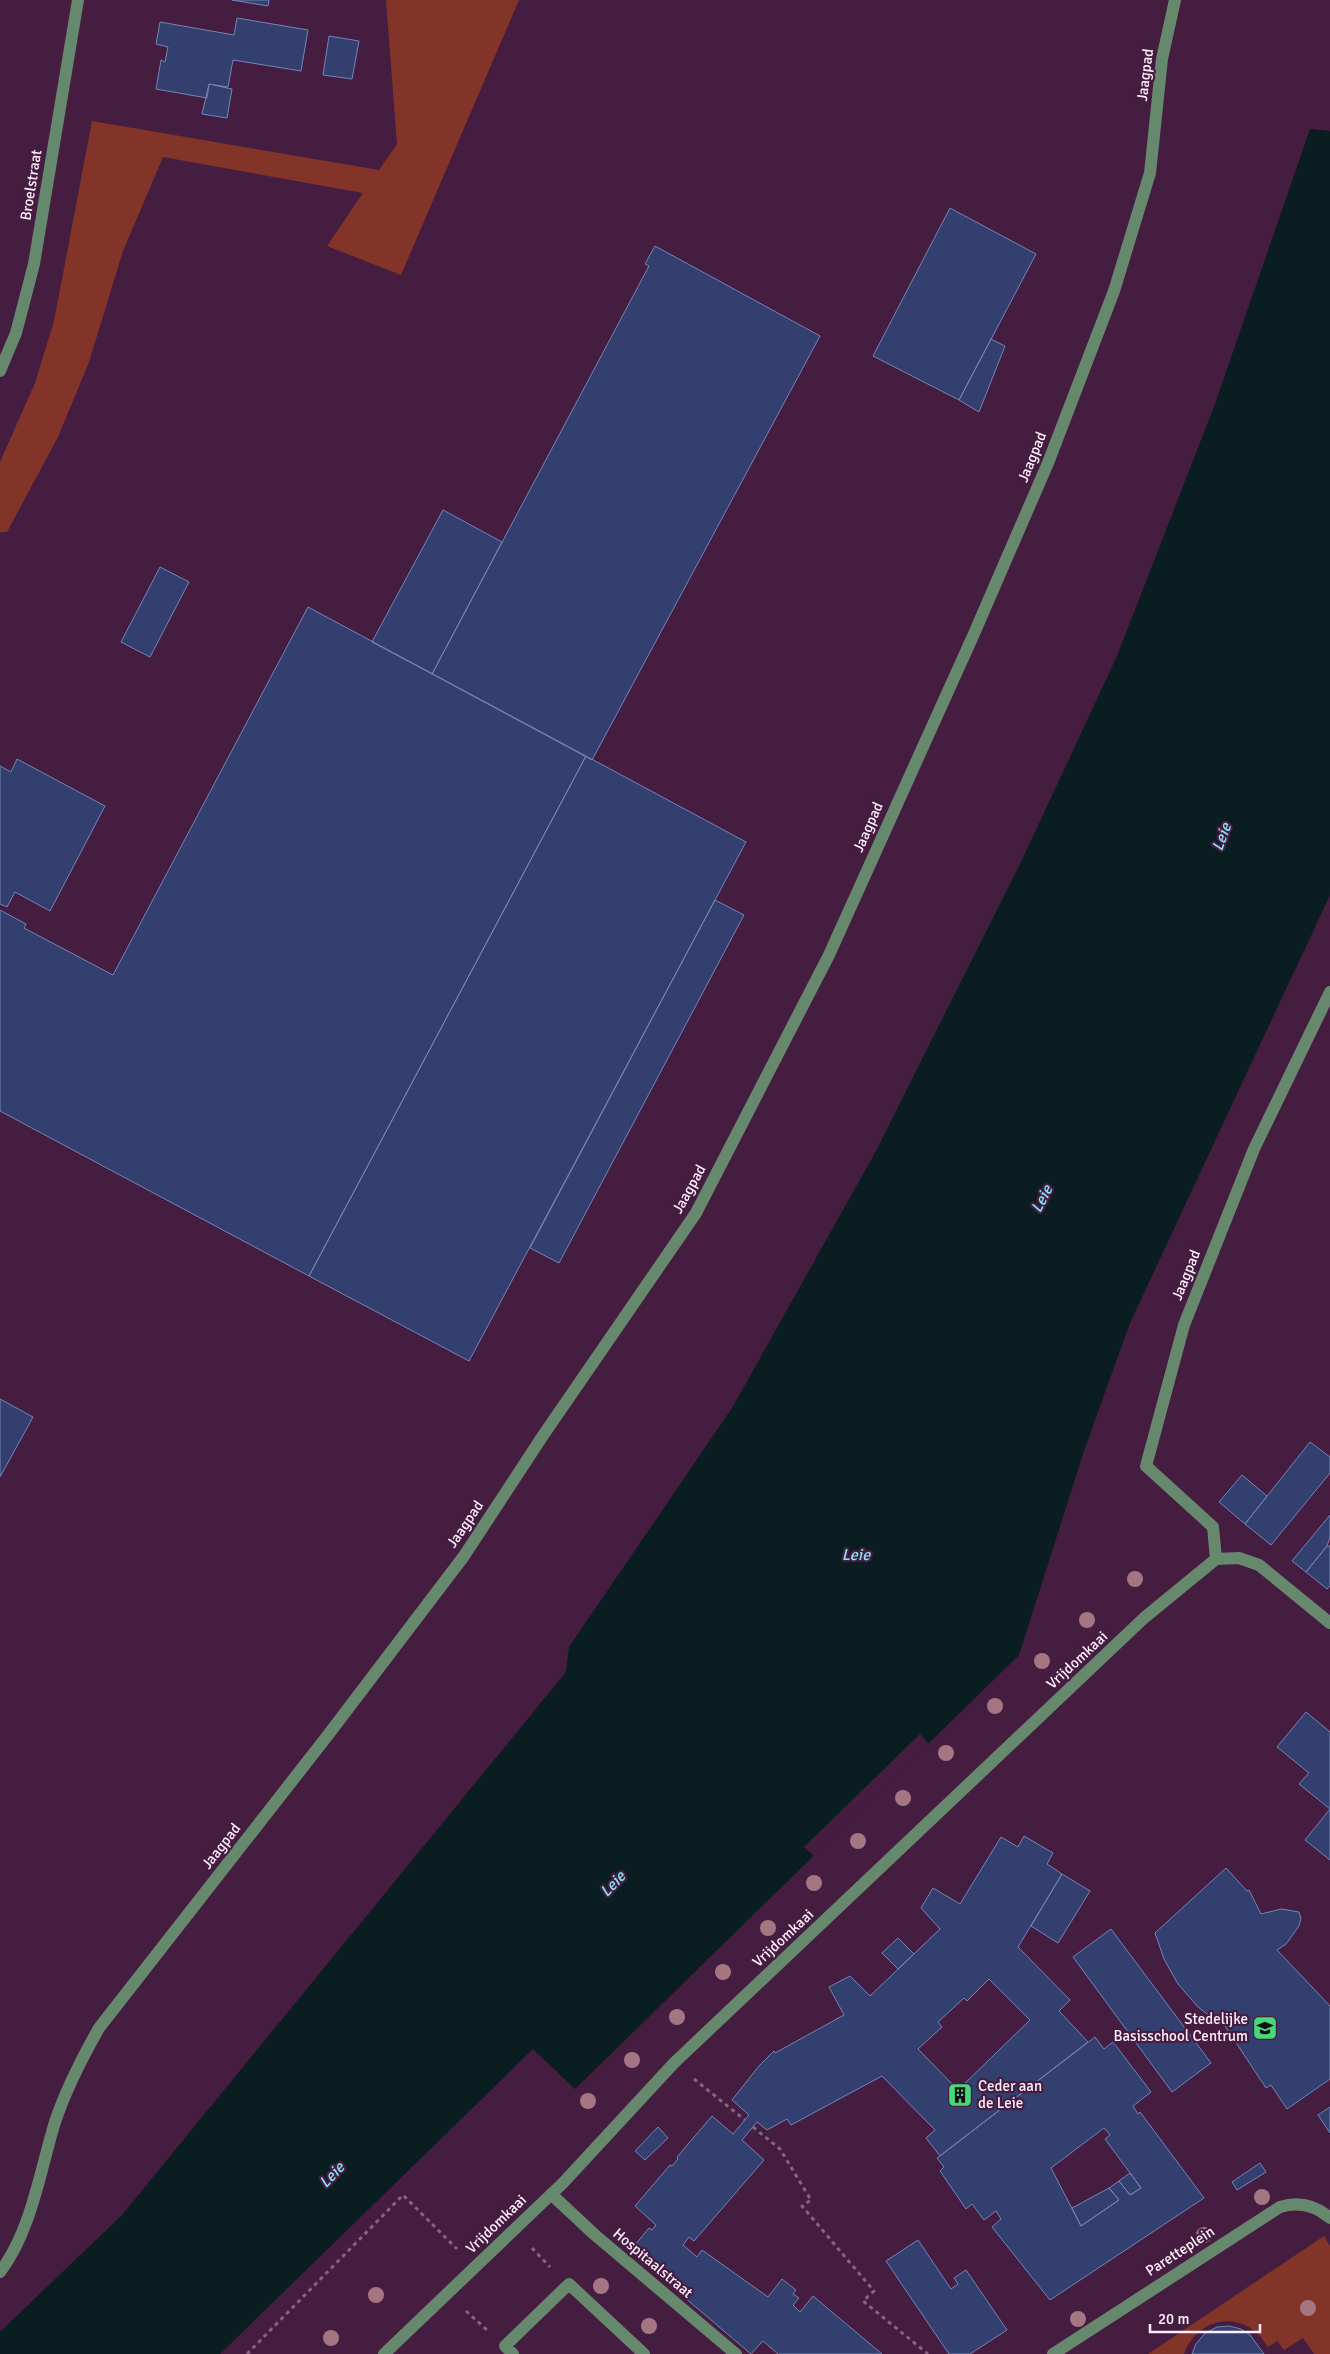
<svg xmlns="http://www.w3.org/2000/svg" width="1330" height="2354" font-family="Signika,sans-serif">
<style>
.green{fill:#833428}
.water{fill:#0a1d20}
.pier{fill:#451d41}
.building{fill:#333f6e;stroke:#7484b8;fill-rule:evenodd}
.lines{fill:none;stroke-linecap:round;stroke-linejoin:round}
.path{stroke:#846480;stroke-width:3;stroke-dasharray:4 4;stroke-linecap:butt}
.minor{stroke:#66896d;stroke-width:12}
.tree{fill:#a57681}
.labels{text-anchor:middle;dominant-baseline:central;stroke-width:4.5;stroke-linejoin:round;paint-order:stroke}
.street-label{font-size:15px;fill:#ffeffc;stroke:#451d41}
.poi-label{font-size:15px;fill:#ffeffc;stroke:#451d41;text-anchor:end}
.water-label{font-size:16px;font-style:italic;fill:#84e4f6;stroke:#451d41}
</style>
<rect width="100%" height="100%" fill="#451d41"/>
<path class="green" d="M386 0H519L401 275 327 246 363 193 163 157 123 251 89 362 58 437 7 532H0V462L35 383 54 321 92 121 379 170 397 144Z
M1324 2236 1330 2246V2354H1314L1303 2338 1284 2350 1277 2341 1268 2347C1264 2342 1260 2335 1256 2332 1229 2310 1194 2324 1184 2354H1148Z"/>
<path class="water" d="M1310 129 1330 131V895L1130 1323 1085 1448 1019 1655 575 2089 533 2049 220 2354H0V2332L122 2215 566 1672 569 1647 732 1408 876 1151 1021 862 1117 656 1215 404Z"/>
<path class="pier" d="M920 1734 929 1744 814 1856 804 1847Z"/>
<path class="building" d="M232 0H269L268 6Z
M237 18 308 30 301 71 233 60 228 87 209 84 207 98 156 89 161 60 165 62 168 47 156 44 160 22 234 35Z
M329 36 359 41 352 79 323 75Z
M209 84 232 89 227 118 202 114Z
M950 208 1036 254 959 400 873 356Z
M655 246 820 336 592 760 432 674 649 266 645 264Z
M991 339 1005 346 979 412 959 400Z
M443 510 502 542 432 674 372 642Z
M160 567 189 582 150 657 121 642Z
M308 607 586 756 309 1276 0 1111V910L26 924 24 928 113 975Z
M586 756 746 842 469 1361 309 1276Z
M17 759 105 806 50 911 15 892 7 907 0 904V766L11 772Z
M715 900 744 915 559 1263 530 1248Z
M0 1399 33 1417 0 1477Z
M1310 1442 1330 1457V1473L1271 1545 1245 1524Z
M1242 1475 1267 1496 1245 1524 1219 1502Z
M1330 1515V1537L1327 1546 1306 1572 1292 1561Z
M1327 1546H1330V1586L1327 1589 1306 1572Z
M1306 1712 1330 1732V1809L1299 1784 1309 1773 1277 1747Z
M1330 1809V1860L1305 1840Z
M1024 1836 1053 1853 1047 1864 1062 1874 1018 1947 1070 2000 1059 2011 1088 2042 940 2156 926 2138 935 2130 882 2076 791 2125 787 2119 767 2130 757 2122 742 2140 764 2160 694 2241 689 2237 683 2245 697 2257 702 2250 768 2297 782 2279 796 2290 793 2294 799 2298 793 2305 800 2312 813 2296 882 2354H778L763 2341 751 2354 630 2251 649 2228 652 2230 656 2225 635 2206 670 2165 672 2166 678 2159 677 2157 712 2116 733 2134 749 2115 732 2100 759 2066 774 2051 775 2053 844 2015 829 1987 850 1976 870 1996 940 1929 921 1908 933 1888 960 1904 1001 1837 1018 1847ZM989 1979 1030 2020 958 2090 918 2049 942 2027 938 2022 964 1998 967 2001Z
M1226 1868 1247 1891 1249 1890 1261 1914 1281 1909 1299 1912 1301 1918 1299 1926 1286 1944 1277 1950 1330 2006V2079L1287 2109 1271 2085 1266 2088 1219 2017 1215 2020 1198 2007 1178 1984 1164 1959 1155 1933Z
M1062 1874 1090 1891 1058 1943 1031 1926Z
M1111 1929 1211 2063 1172 2092 1073 1957Z
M898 1938 914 1954 898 1969 882 1953Z
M1095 2037 1104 2049 1113 2042 1151 2092 1133 2106 1138 2114 1140 2112 1204 2198 1050 2300 992 2227 1001 2219 996 2211 984 2220 972 2204 966 2209 940 2171 944 2167 937 2158ZM1104 2128 1110 2135 1105 2139 1141 2188 1130 2195 1119 2181 1109 2188 1119 2200 1081 2226 1051 2168Z
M1330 2107V2133L1318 2115Z
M658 2127 668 2138 645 2160 635 2151Z
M1260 2163 1266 2172 1237 2190 1232 2182Z
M1130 2173 1141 2188 1130 2195 1119 2181Z
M1109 2188 1119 2200 1081 2226 1072 2208Z
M918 2240 951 2289 958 2284 954 2278 966 2270 1007 2330 970 2354H949L886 2261Z
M1229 2326 1241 2329 1250 2335 1264 2354H1192L1196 2344 1205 2333 1217 2327Z"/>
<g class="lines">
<path class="path" d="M694 2079 745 2120
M753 2127 780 2149 811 2200 802 2206 874 2291 863 2301 928 2354
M532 2248 550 2267
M466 2311 487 2330
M247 2354 403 2195 457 2249"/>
<path class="minor" d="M0 371 16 333 34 264 78 0
M1216 1559 1213 1527 1146 1466 1184 1325 1254 1149 1330 992
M1216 1559 1239 1558 1259 1565 1330 1623
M551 2194 595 2235 736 2354
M0 2272C31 2232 40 2171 55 2122 66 2089 82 2058 99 2028L328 1735 464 1556 542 1437 696 1213 829 955 973 636 1048 463 1114 291 1150 173 1162 59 1175 0
M384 2354 563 2183 674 2063 1144 1618 1216 1559
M513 2354 505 2346 569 2284 644 2354
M1053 2354 1280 2207C1299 2201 1315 2205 1330 2218"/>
</g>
<g class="tree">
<circle cx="1135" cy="1579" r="8"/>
<circle cx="1087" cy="1620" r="8"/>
<circle cx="1042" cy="1661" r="8"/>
<circle cx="995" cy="1706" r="8"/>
<circle cx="946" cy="1753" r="8"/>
<circle cx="903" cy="1798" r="8"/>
<circle cx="858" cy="1841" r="8"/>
<circle cx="814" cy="1883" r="8"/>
<circle cx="768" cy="1928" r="8"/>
<circle cx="723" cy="1972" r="8"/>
<circle cx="677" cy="2017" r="8"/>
<circle cx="632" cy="2060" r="8"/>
<circle cx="588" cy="2101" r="8"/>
<circle cx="1262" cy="2197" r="8"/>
<circle cx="1204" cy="2235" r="8"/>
<circle cx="601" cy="2286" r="8"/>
<circle cx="376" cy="2295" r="8"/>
<circle cx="1308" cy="2308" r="8"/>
<circle cx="1078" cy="2319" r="8"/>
<circle cx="649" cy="2326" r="8"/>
<circle cx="331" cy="2338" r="8"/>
</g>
<defs>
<symbol id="school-square" viewBox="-11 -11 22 22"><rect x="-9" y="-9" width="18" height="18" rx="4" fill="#48d779" stroke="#451d41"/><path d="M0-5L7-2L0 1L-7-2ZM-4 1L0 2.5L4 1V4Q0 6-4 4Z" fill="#111"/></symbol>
<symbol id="building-square" viewBox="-11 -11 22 22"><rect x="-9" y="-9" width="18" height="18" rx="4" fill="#48d779" stroke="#451d41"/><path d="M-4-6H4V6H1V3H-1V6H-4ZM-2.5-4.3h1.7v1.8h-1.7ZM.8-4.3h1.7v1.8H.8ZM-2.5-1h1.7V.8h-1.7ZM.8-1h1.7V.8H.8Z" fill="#111"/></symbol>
</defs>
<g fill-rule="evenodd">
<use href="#school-square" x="1251" y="2014" width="28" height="28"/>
<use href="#building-square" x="946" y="2081" width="28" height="28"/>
</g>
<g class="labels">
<g class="street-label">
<text transform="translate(1145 75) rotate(-83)">Jaagpad</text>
<text transform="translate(31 185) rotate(-81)">Broelstraat</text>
<text transform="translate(1032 457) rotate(-68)">Jaagpad</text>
<text transform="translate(868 827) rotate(-66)">Jaagpad</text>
<text transform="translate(689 1189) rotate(-61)">Jaagpad</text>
<text transform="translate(1186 1275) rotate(-68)">Jaagpad</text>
<text transform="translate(465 1524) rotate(-56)">Jaagpad</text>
<text transform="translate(1077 1660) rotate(-43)">Vrijdomkaai</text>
<text transform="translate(221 1846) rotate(-52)">Jaagpad</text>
<text transform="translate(783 1938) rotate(-43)">Vrijdomkaai</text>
<text transform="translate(496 2224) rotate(-44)">Vrijdomkaai</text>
<text transform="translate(1180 2251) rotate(-33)">Paretteplein</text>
<text transform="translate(653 2263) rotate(40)">Hospitaalstraat</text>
</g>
<g class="poi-label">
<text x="1248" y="2019">Stedelijke<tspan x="1248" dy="17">Basisschool Centrum</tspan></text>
<text x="978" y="2086" text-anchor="start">Ceder aan<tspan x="978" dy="17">de Leie</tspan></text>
</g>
<g class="water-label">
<text transform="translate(1222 837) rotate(-70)">Leie</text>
<text transform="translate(1042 1199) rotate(-63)">Leie</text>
<text x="856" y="1555">Leie</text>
<text transform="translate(613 1884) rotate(-46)">Leie</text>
<text transform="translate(332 2175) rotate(-46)">Leie</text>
</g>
</g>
<path d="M1150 2324v8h110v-8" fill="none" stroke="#ffeffc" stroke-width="2.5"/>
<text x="1158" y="2324" font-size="15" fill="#ffeffc" stroke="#451d41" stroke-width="4" paint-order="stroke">20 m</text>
</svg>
